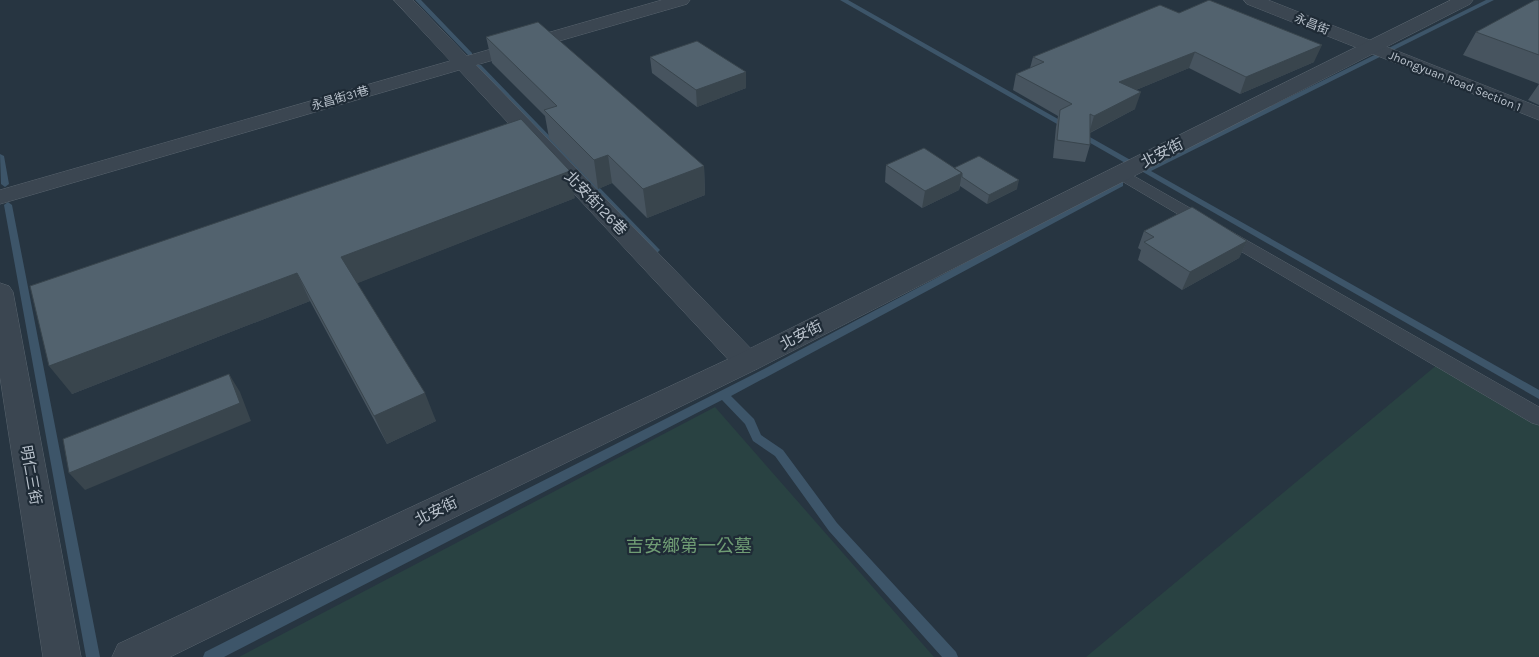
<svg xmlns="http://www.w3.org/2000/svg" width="1539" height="657" font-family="Karla,'Noto Sans TC',sans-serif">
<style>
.green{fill:#294242}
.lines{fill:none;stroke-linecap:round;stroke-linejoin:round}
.stream{fill:#3d5569;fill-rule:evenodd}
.service-casing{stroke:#59646e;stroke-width:1}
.minor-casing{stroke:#59646e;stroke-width:1}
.tertiary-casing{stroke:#59646e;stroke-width:1}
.service{fill:#3b4651;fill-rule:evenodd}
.minor{fill:#3b4651;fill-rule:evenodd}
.tertiary{fill:#3b4651;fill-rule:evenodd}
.wall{fill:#47545f}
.shaded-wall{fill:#39454d}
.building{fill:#52626e;stroke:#39454d}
.labels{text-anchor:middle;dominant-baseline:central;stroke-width:4.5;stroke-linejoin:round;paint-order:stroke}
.far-street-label{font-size:12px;fill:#b8c1cb;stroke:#1f2b36}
.street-label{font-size:15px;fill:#b8c1cb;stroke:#1f2b36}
.near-park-label{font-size:18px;fill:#6f9c74;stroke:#1f2b36}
</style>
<rect width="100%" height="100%" fill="#273541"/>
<path class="green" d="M1438 364 1539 422V657H1086Z
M715 407 934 657H239Z"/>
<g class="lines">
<path class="stream" d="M415 0H421L472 53V55H468Z
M840 0H848L1134 162 1133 164H1127Z
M1486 0H1494L1151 171 1539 390V399L1136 168 1140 166 1145 168Z
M477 65H481L658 248 660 250 658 252H652L477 67Z
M0 154 4 156 9 184 5 187 1 184Z
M1120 181 1123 182V186L731 396 754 419 761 435 783 450 837 523 956 652 958 657H942L829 531 775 456 753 441 745 424 722 400 224 657H203L205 652 764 369Z
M8 202 12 205 100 657H86L4 205Z"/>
<defs>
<path id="service" d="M1120 169 1125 171 1539 407V425L1532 423 1115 177 1112 174 1115 171Z"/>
<path id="minor" d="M394 0H413L467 56 662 0H690L687 4 476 65 757 355 761 362 757 369 747 372 737 369 459 70 0 204V190L450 61Z
M1244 0H1268L1539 107V120L1247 4Z
M0 283 9 286 13 292 81 657H43L0 377Z"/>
<path id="tertiary" d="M1451 0H1473L1470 4 757 369 170 657H112L118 644 737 355Z"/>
</defs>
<use href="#service" class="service-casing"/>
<use href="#minor" class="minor-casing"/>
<use href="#tertiary" class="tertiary-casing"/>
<use href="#service" class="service"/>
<use href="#minor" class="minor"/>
<use href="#tertiary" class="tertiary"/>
</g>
<path class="wall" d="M1539 0V105L1528 100 1539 84 1463 55 1476 32Z
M1179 13 1314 62 1240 94 1189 68 1136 90 1135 109 1090 133V145L1085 162 1053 158 1056 127 1058 116 1013 90 1016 74 1030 68 1033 57Z
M486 37 704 166 705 195 647 218 612 183 598 189 549 138 545 116 492 63Z
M650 57 746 88 697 107 652 73Z
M886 165 954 168 1017 189 987 204 960 186 959 190 922 208 885 182Z
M575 198 357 283 436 421 387 444 310 301 72 394 30 286Z
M1144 231 1247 241 1239 258 1182 290 1138 260 1141 250 1138 248Z"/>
<path class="shaded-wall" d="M1322 45 1314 62 1240 94 1246 77Z
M1195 52 1189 68 1114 99 1119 82Z
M746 72V88L697 107 696 90Z
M1141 92 1135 109 1089 133 1094 116Z
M608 155 612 183 598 189 594 160Z
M704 166 705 195 647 218 643 189Z
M570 171 575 198 353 285 341 257Z
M962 173 959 190 922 208 925 191Z
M1019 180 1017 189 987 204 989 195Z
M1247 241 1239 258 1182 290 1190 272Z
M297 273 310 301 72 394 49 366Z
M229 374 240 392 251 421 85 490 69 473Z
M425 393 436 421 387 444 374 416Z"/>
<path class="building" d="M1209 0 1322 45 1246 77 1195 52 1119 82 1141 92 1094 116 1090 114V145L1057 140 1060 110 1072 104 1016 74 1044 62 1033 57 1160 5 1179 13Z
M1535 0H1539V55L1476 32Z
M538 22 704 166 643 189 608 155 594 160 544 110 557 106 486 37Z
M697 41 746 72 696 90 650 57Z
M521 119 570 171 341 257 425 393 374 416 297 273 49 366 30 286Z
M924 148 962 173 925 191 886 165Z
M979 156 1019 180 989 195 962 177V173L954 168Z
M1192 207 1247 241 1190 272 1144 242 1154 237 1144 231Z
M229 374 240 403 69 473 63 439Z"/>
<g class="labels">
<g class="far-street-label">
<text transform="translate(1312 24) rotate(22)">永昌街</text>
<text transform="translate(1455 81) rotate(22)">Jhongyuan Road Section 1</text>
<text transform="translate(340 98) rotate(-16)">永昌街31巷</text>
</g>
<g class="street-label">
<text transform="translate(1162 153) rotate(-27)">北安街</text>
<text transform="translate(596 203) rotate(46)">北安街126巷</text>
<text transform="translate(801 335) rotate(-27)">北安街</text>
<text transform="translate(31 475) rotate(80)">明仁三街</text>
<text transform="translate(436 511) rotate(-26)">北安街</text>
</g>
<g class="near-park-label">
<text x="689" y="546">吉安鄉第一公墓</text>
</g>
</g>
</svg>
